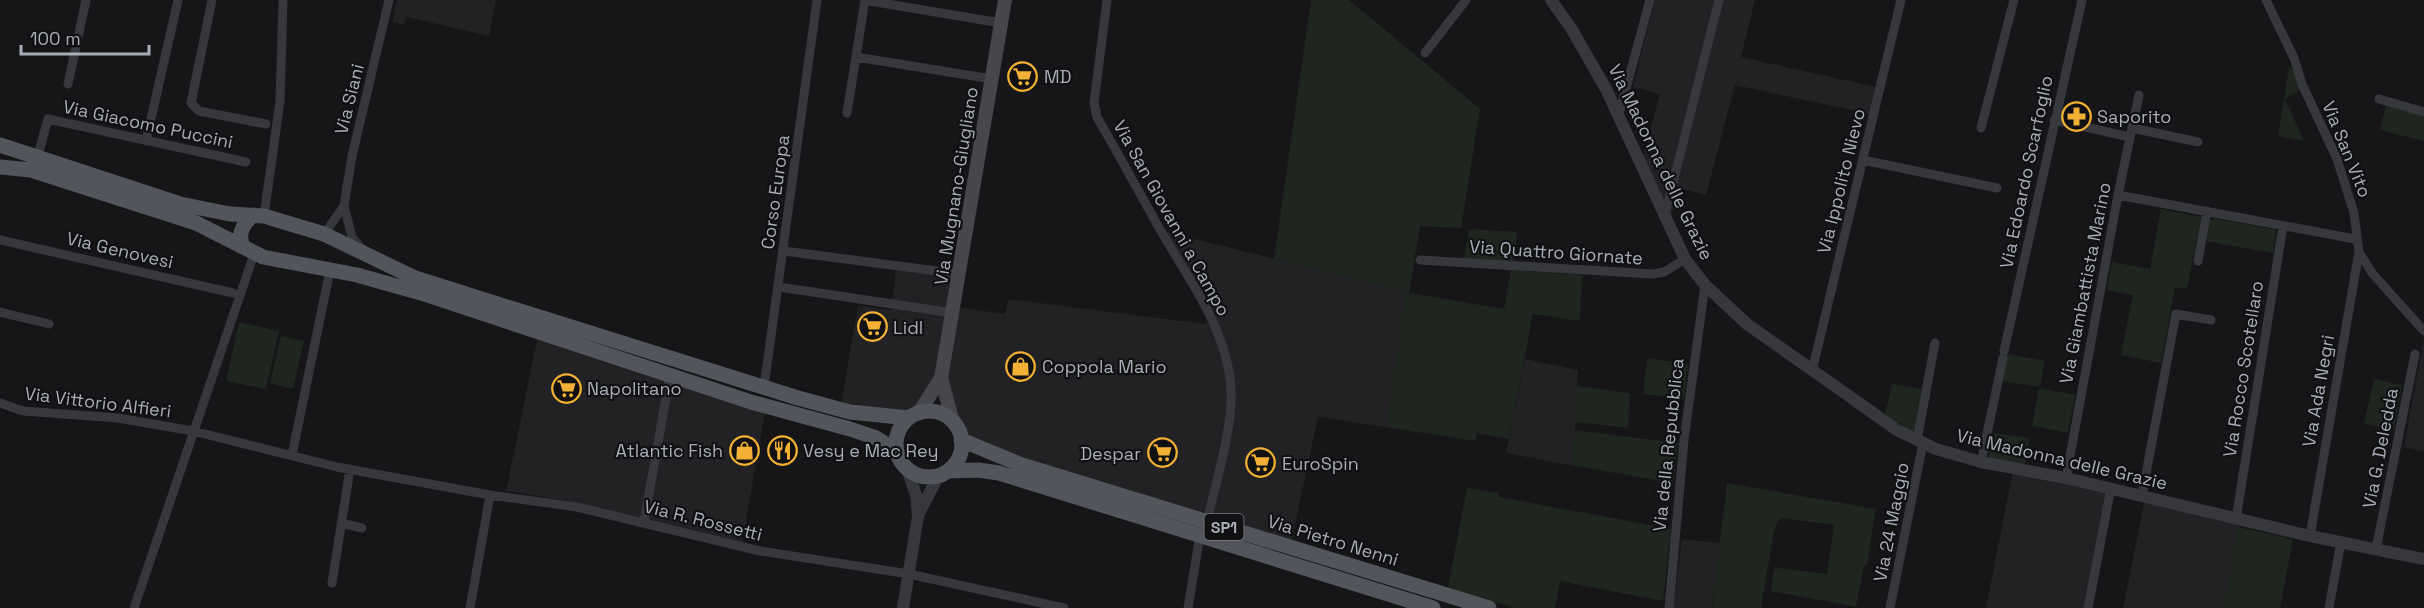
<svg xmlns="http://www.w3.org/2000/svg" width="2424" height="608" font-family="'Space Grotesk',sans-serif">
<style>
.built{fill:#222225}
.green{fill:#1e261f}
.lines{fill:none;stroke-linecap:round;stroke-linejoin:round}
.minor{stroke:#37383d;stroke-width:9}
.tertiary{stroke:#37383d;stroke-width:12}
.secondary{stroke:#45474d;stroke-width:14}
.primary{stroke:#53555c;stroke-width:15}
.labels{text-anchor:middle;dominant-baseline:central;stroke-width:4.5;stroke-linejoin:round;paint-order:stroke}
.shield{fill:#111113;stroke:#7b7e86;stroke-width:1.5}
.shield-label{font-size:16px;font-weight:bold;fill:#a8adb8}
.poi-label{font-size:18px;fill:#a8adb8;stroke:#111113;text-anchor:start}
.street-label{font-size:18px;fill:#a8adb8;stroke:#111113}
</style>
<rect width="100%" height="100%" fill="#161618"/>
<path class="built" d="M397 0H496L489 36 407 17 404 25 393 22Z
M1655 0H1755L1741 57 1876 87 1870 114 1735 85 1706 195 1679 188 1671 217 1643 156 1660 94 1633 87Z
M1163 231 1407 292 1386 427 1318 417 1291 544 1036 466 964 437 957 422 945 378 957 307 1005 314 1008 299 1205 324 1213 319Z
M896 270 956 278 939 376 916 411 907 416 841 406 858 306 891 310Z
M538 336 765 411 741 551 583 513 585 504 506 491Z
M2424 338V451L2404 447Z
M1525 359 1578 370 1574 447 1570 465 1506 453Z
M2013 471 2107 490 2084 608H1986Z
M2145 498 2240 521 2223 608H2123Z
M1682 539 1720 543 1712 608H1673Z"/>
<path class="green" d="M1311 0H1349L1480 109 1461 228 1420 226 1409 293 1504 309 1511 270 1582 275 1580 321 1533 314 1509 439 1477 433 1475 441 1386 427 1406 292 1274 259Z
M2289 67C2299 73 2299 80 2298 91L2285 99 2304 141 2278 136Z
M2386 105 2424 115V141L2380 130Z
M2161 209 2201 217 2187 289 2175 287 2161 363 2121 355 2133 295 2107 290 2112 262 2150 269Z
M2214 218 2276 230 2273 253 2206 241 2210 221Z
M1469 229 1517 232 1515 262 1464 259Z
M239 322 279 331 266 389 226 381Z
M281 336 304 341 293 389 270 383Z
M2007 354 2045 361 2040 387 2002 381Z
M1647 358 1688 364 1684 399 1643 394Z
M2374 379 2402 385 2394 430 2364 424Z
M1892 384 1922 389 1914 432 1885 415Z
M1577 386 1630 393 1628 428 1575 422Z
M2039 388 2075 395 2068 433 2032 426Z
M1575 430 1678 443 1673 483 1570 465Z
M1993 433 2030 438 2025 464 1988 459Z
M1727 483 1876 509 1867 565H1864L1856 607 1771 591 1774 569 1777 568 1827 574 1834 525 1783 518 1777 522 1774 531 1761 608H1712Z
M1467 488 1499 493V497L1671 529 1663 601 1560 581 1555 608H1515L1448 588Z
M2238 527 2293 539 2280 608H2223Z"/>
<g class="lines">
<path class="minor" d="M212 0 191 103 199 111 266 124
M864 0 1001 23
M1107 0 1094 103 1097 117C1119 155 1140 194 1162 233 1190 281 1229 333 1231 391 1233 428 1215 485 1207 522
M2266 0 2294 58 2302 84 2337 159 2354 213 2359 252 2372 273 2424 331
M1425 53 1466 0
M856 57 992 79
M68 84 86 0
M2379 99 2424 112
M847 113 865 0
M1619 114 1650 0
M2054 120 2130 137
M1981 128 2014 0
M2132 128 2198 142
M146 141 178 0
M37 159 48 119 246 162
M1863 160 1997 188
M2118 195 2355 239
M344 206 352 156 389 0
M1665 214 1719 0
M264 216 280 101 283 0
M324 234 344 206 352 237 361 248
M0 240 233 293
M784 251 960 274
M1420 260 1653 274 1664 272 1685 259
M2198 261 2207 211
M779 287 953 313
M0 312 49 324
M2004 351 2082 0
M1812 371 1901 0
M764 387 817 0
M0 403 23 411 118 418 193 431 337 467 490 495 577 507 760 551 909 574 1064 608
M1917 440 1935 343
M292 455 330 270
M1981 462 2003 358
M2066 478 2118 195 2139 95
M2142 495 2176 314 2211 320
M2236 519 2283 226
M644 522 670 375
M341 523 362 528
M2310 536 2359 252
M2376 549 2415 354
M332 583 350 469
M134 608 254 254
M470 608 490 495
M1188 608 1200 535
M1669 608 1684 440 1705 285
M1890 608 1923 443
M2088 608 2111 488
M2329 608 2341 542"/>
<path class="tertiary" d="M1551 0 1571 28 1606 89 1685 259 1705 285 1747 324 1897 430 1936 449 1981 462 2066 478 2310 536 2424 559
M918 515 939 475
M903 608 918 516 916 495 907 469"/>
<path class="secondary" d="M941 378 953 422
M918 414 941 378 1005 0"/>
<path class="primary" d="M0 145 180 204 230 214 264 216 324 234 415 278 798 398 850 412 909 418
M0 167 31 170 196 223 263 257 357 275 421 293 751 402 850 429 874 437 897 451
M243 246C237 234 243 224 253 215
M896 444a33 33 0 1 1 66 0a33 33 0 1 1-66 0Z
M961 440 1022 465 1489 608
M948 471 978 470 999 473 1433 608"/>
</g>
<defs>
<symbol id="supermarket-ring" viewBox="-11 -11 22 22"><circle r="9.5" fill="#111113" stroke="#f2b134" stroke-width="1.5"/><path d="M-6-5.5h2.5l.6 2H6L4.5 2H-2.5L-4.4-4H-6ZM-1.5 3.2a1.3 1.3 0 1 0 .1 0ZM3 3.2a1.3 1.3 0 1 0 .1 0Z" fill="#f2b134"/></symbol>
<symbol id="pharmacy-ring" viewBox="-11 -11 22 22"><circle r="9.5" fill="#111113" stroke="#f2b134" stroke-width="1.5"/><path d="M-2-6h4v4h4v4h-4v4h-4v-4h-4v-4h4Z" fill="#f2b134"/></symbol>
<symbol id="shop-ring" viewBox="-11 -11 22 22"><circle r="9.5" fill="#111113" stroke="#f2b134" stroke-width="1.5"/><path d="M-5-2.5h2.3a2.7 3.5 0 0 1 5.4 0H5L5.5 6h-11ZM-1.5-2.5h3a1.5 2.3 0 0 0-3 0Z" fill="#f2b134"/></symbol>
<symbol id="restaurant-ring" viewBox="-11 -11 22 22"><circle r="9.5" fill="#111113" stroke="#f2b134" stroke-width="1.5"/><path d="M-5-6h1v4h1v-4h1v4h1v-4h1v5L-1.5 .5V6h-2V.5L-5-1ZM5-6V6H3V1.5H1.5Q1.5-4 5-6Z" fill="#f2b134"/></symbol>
</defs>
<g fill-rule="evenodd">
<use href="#supermarket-ring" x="1006" y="60" width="33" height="33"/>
<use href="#pharmacy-ring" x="2060" y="100" width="33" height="33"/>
<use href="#supermarket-ring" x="856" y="310" width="33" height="33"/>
<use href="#shop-ring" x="1004" y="350" width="33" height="33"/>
<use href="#supermarket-ring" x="550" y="372" width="33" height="33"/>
<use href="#shop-ring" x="728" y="434" width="33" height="33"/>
<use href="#restaurant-ring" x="766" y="434" width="33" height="33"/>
<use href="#supermarket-ring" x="1146" y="436" width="33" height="33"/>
<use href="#supermarket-ring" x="1244" y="446" width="33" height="33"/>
</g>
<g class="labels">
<rect class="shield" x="1204.5" y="514" width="39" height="26" rx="4.5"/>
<g class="shield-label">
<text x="1224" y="527">SP1</text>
</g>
<g class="poi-label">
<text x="1044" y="76">MD</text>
<text x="2097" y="116">Saporito</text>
<text x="893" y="327">Lidl</text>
<text x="1042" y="366">Coppola Mario</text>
<text x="587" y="388">Napolitano</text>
<text x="723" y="450" text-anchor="end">Atlantic Fish</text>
<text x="803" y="450">Vesy e Mac Rey</text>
<text x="1141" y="453" text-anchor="end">Despar</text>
<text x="1282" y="463">EuroSpin</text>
</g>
<g class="street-label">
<text transform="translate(349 99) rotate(-76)">Via Siani</text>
<text transform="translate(148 124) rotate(12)">Via Giacomo Puccini</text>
<text transform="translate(2347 149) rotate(68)">Via San Vito</text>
<text transform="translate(1661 162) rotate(64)">Via Madonna delle Grazie</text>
<text transform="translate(2026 172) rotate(-78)">Via Edoardo Scarfoglio</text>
<text transform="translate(1841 181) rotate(-76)">Via Ippolito Nievo</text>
<text transform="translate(956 186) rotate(-81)">Via Mugnano-Giugliano</text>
<text transform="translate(775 192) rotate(-82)">Corso Europa</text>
<text transform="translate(1172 218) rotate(61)">Via San Giovanni a Campo</text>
<text transform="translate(120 250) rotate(13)">Via Genovesi</text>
<text transform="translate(1556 252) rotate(4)">Via Quattro Giornate</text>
<text transform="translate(2085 283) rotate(-79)">Via Giambattista Marino</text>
<text transform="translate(2243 369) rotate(-81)">Via Rocco Scotellaro</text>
<text transform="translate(2318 391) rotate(-80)">Via Ada Negri</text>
<text transform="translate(98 402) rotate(7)">Via Vittorio Alfieri</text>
<text transform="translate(1668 445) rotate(-84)">Via della Repubblica</text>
<text transform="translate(2380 448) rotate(-79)">Via G. Deledda</text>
<text transform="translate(2062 459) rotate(13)">Via Madonna delle Grazie</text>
<text transform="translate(703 520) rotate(14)">Via R. Rossetti</text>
<text transform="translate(1891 522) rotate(-79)">Via 24 Maggio</text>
<text transform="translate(1333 540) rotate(17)">Via Pietro Nenni</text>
</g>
</g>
<path d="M21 45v9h128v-9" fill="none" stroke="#a8adb8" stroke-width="3"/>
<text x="30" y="45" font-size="18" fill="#a8adb8" stroke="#111113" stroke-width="4.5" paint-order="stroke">100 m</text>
</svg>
